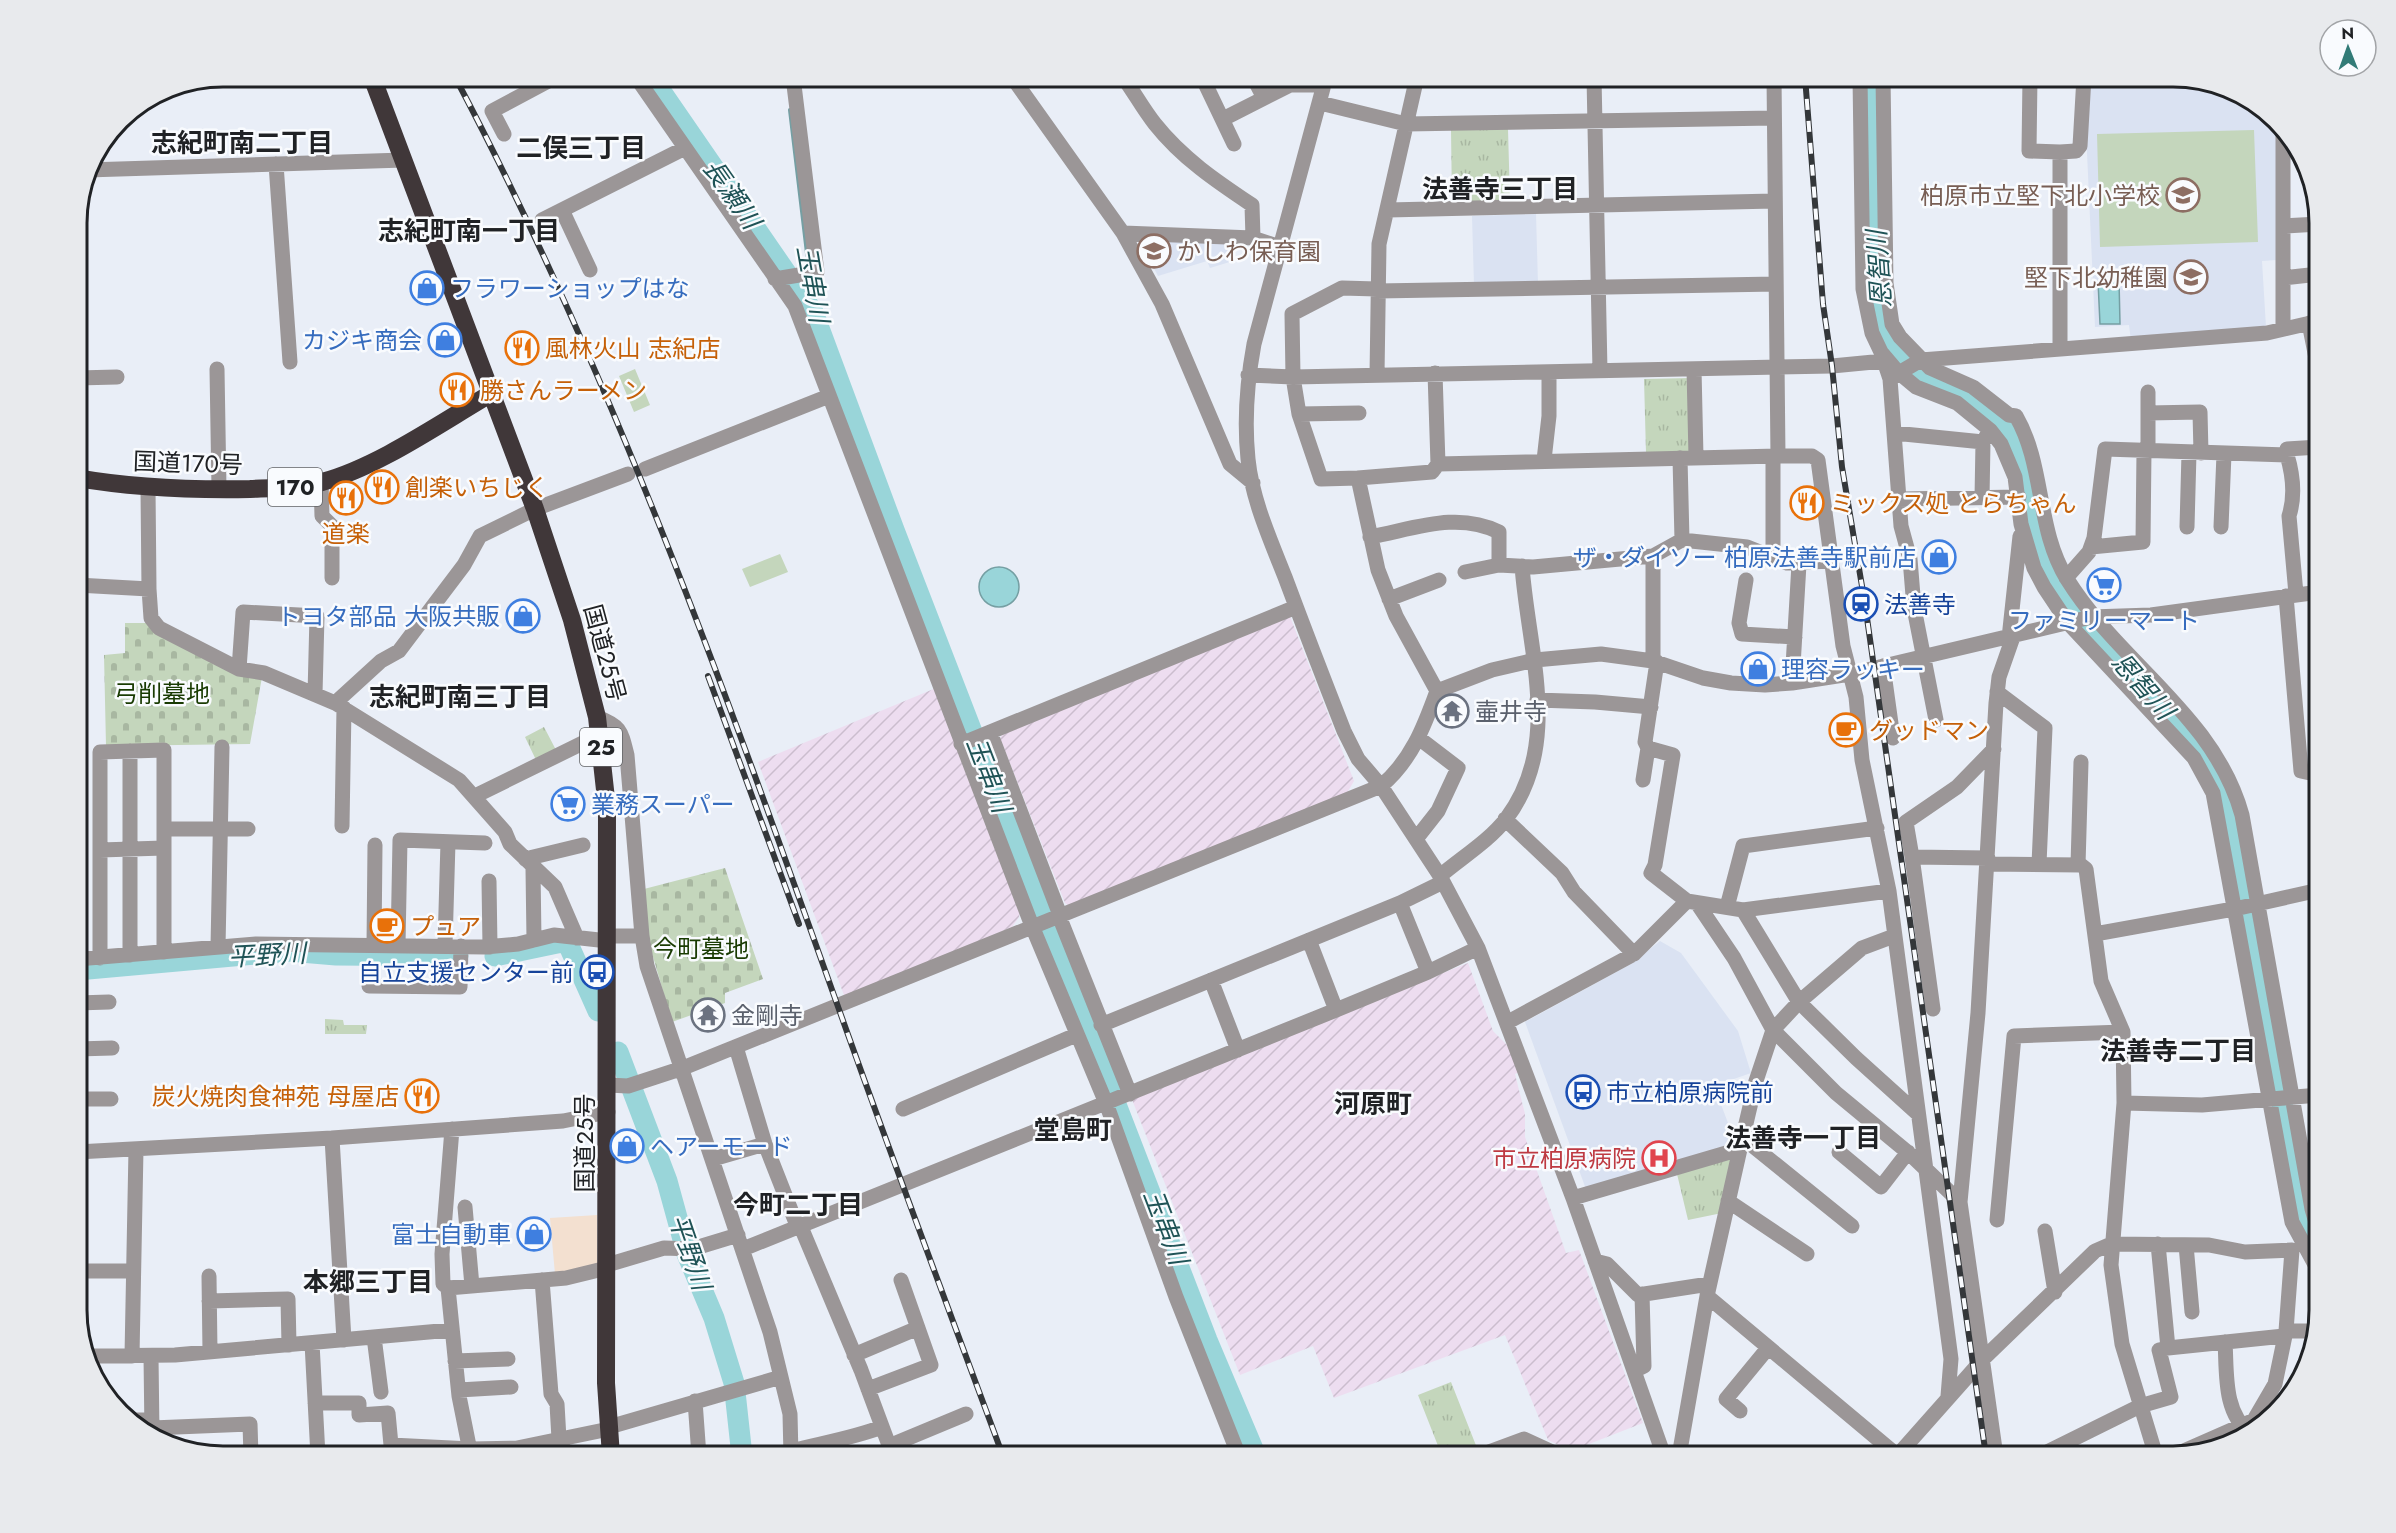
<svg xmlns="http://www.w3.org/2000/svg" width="2396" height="1533" font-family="Jost,'Noto Sans JP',sans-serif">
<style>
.commercial{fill:#f3e0d0}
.industrial{fill:url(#industrial-furrows)}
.built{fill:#dae2f2}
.grass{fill:url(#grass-tufts)}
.cemetery{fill:url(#cemetery-stones)}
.pitch{fill:#c4d6bc}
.water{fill:#99d5d9;stroke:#759fa3;stroke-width:1.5}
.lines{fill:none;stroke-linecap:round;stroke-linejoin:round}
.stream{stroke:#759fa3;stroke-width:4}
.river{stroke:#99d5d9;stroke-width:21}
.minor{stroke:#9b9697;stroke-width:15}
.highway{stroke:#403739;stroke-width:18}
.rail-casing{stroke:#34373a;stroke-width:6}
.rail{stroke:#f9fbfe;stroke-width:4;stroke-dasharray:11;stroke-linecap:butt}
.labels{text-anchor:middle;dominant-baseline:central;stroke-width:5;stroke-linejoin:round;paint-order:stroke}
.shield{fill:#f9fbfe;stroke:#616366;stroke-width:1.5}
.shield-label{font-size:22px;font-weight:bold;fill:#202225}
.education-label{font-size:24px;fill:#785e54;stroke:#f9fbfe;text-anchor:end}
.shop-label{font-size:24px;fill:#366cbe;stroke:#f9fbfe;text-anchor:start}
.food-label{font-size:24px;fill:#c56008;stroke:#f9fbfe;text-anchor:start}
.street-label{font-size:24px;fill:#202225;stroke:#f9fbfe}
.transit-label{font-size:24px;fill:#164399;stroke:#f9fbfe;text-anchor:start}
.park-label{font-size:24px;fill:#193b02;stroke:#f9fbfe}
.worship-label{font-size:24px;fill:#5b616d;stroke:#f9fbfe;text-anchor:start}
.health-label{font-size:24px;fill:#be3a42;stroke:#f9fbfe;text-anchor:end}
.neighbourhood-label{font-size:26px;font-weight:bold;fill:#202225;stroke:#f9fbfe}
.water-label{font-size:26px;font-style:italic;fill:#1f5356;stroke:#f9fbfe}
.rim{fill:none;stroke:#202225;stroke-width:3}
</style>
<defs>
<pattern id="industrial-furrows" width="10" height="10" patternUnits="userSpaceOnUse" patternTransform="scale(1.5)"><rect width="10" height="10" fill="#edddf0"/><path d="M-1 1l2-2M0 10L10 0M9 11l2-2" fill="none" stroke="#cbbdce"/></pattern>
<pattern id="grass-tufts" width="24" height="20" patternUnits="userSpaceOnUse" patternTransform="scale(1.5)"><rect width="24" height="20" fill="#c4d6bc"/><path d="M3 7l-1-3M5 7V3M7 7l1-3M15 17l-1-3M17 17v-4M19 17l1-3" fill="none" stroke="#a8b7a1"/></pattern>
<pattern id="cemetery-stones" width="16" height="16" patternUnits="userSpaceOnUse" patternTransform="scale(1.5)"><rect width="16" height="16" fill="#c4d6bc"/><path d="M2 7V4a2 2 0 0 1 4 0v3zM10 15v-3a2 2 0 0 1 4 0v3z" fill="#a8b7a1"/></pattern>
</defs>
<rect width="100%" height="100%" fill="#e9eef7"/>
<path class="commercial" d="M597 1215V1267L555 1274 550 1218Z"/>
<path class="industrial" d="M1289 614 1354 781 1347 793 1069 906 1065 903 1000 738 1004 731Z
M936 688 1020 912 1019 917 1012 927 845 998 758 762Z
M1468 963 1493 1031 1507 1045 1519 1072 1515 1074 1525 1114V1137L1566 1253 1579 1250 1643 1423 1571 1451 1548 1440 1505 1335 1334 1398 1313 1346 1240 1375 1131 1097Z"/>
<path class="built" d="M2088 77H2173L2254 101 2279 127 2276 260 2262 261 2266 327 2131 341 2129 325 2095 327 2086 131Z
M1536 214 1538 284 1474 285 1472 216Z
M1138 238 1227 241 1233 261 1210 268 1207 261 1158 276Z
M1660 941 1681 953 1738 1031 1751 1073 1714 1086 1736 1144 1587 1192 1525 1022 1631 964Z"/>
<path class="grass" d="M1508 129 1510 201 1452 203 1451 130Z
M1690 378 1692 452 1646 453 1644 379Z
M544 727 556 750 536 760 525 737Z
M325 1019 343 1020 344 1025H367L366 1034H325Z
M1735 1156 1722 1213 1688 1220 1677 1174Z
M1451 1382 1477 1448 1454 1456H1442L1418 1395Z"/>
<path class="cemetery" d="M125 623H148L262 677 250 744 106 746 104 655 125 653Z
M725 868 763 979 725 993V1003L672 1022 647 936 644 889Z"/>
<path class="pitch" d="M2254 130 2258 242 2100 247 2097 134Z
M635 369 650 405 634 412 619 376Z
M780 554 788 572 750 587 742 569Z"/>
<path class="water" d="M2119 280 2120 324H2100L2098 281Z
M979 587a20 20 0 1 1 40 0a20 20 0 1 1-40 0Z"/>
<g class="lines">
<path class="stream" d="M790 110 809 270
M810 277 813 312"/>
<path class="river" d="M651 77 813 312 894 530 1207 1340 1256 1456
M1873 77 1877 292 1881 322 1888 344 1903 361 1929 381 1960 392 1988 411 2008 435 2021 459 2039 552 2055 586 2195 746 2211 769 2228 814 2303 1217 2319 1255
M495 956 562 942 569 946 598 1011
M77 970 289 951 336 955 458 956
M618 1052 667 1181 687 1254 714 1318 734 1383 742 1456"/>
<path class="minor" d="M636 77 795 306 1032 926 1106 1103 1176 1297 1239 1456
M1012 77 1123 233 1162 304 1230 464 1253 483
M1123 77C1134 92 1143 109 1155 124 1182 158 1216 181 1252 205L1253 238
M1202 77 1234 144
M1253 77 1264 98
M1326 77 1254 344C1247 382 1244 420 1248 459 1252 499 1270 539 1285 577 1304 628 1324 680 1344 731L1358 759 1381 786 1440 876 1478 948 1573 1198 1664 1456
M1594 77 1600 371
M1774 77 1778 456
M1860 77 1863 289 1872 333 1881 352 1898 372 1916 387 1957 403 1990 430 2001 444 2015 477 2021 524 2034 568 2044 587 2068 623 2194 758 2213 793 2292 1222 2319 1272
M1883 77 1886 283 1892 324 1900 337 1930 368 1973 387 2009 415 2016 416C2045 466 2036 529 2067 579 2119 663 2215 716 2242 815L2312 1209 2319 1233
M2030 77 2029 151 2060 152
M1320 103 1406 124 1774 118
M1223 119 1290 85H1324
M2283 131V329
M504 134 492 111 556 77
M276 164 290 362
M87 170 404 160
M562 210 590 270
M1388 210 1774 201
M542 220 685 148
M2284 226 2319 224
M1123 233 1253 238 1280 247
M2283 278 2319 274
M775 279 817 272 793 77
M1377 289 1342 288 1292 314 1293 377 1299 414 1321 479 1358 478 1378 570 1396 616 1437 691
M1377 291 1776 284
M2309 323 2319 373
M2060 349V152L2076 151 2080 146 2084 77
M217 369 219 489
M1694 369 1696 457
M1435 373 1438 464 1778 456H1812L1818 460 1843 646 1856 697 1862 760 1889 891 1951 1359 1948 1396
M1248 375 1293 377 1832 366 1884 361 1890 379 1901 526 1910 559 1914 608 1936 720
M1377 375 1379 244 1417 77
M1892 377 1921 360 2267 333 2319 321
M77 378 117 377
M2148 413 2200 412 2201 453
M1299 414 1359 413
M1894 433 1983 442
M2148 451V392
M2287 455C2293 475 2295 497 2289 516L2296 594
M1680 458 1682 540
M1544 460 1549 416V372
M645 469 829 396
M1358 478 1432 472 1438 464
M321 482 322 516 332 526V578
M148 488 149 589 151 618 159 628 239 669 264 673 335 703 459 780 505 832 510 844 555 887 577 938
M1982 498 1983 442 1987 435
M1899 499 2019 497
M2187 527 2189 453
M2221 527 2224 454
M1370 537C1414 529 1457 511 1499 532V565
M2091 547 2143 542 2144 451
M1653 556V661
M1773 557V456
M1465 572 1499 565 1533 567 1653 556 1682 540 1747 547 1787 563 1832 561
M2066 578 2089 552 2094 538 2105 449 2287 455V449L2319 447
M1746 580 1739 623 1742 634 1795 637
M77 585 149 589
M2286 596 2301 771 2319 775
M1389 599 1439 580
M2009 638 2020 536
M1657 662 1645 742 1648 748 1673 755 1655 865 1651 873 1687 901
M1883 666 1893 738
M239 669 243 612 317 616 315 694
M1792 683 1799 564
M1997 692 2045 728 2039 864
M1537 700 1595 702 1651 707
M335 703 381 661 399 651 464 565 480 536 535 509 628 474
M597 717C621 726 621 731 627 755L642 936 647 966 770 1332 790 1414 791 1456
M990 732 1060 915
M961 744 1296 607
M1643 780 1648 748
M475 796 599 735
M1505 819 1562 873 1574 892 1634 954
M342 826 344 708
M164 829H248
M1416 839 1438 811 1458 768 1420 739
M100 850 164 848
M1912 857 1933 1009
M1988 858 1912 857 1906 822 1957 787 1994 749
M525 859 583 845
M1987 864 2081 865 2086 869 2101 981 2123 1032 2124 1103 2111 1265 2122 1344 2156 1456
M2078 865 2081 762
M533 869 534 940
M1440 876C1461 858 1489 841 1506 819 1563 744 1528 651 1522 566
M489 881 490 947
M1400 903 1428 972
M1697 903 1734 958 1773 1030 1836 1093 1911 1155 1960 1202
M1727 907 1743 846 1877 828
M1743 910 1799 1002 1856 1058 1918 1114
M1059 916 1130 1094
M2095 934 2239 908 2319 890
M608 936H642
M1309 940 1336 1010
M374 945 375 845
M398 945 400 840 485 843
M445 945 448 842
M218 947 222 747
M130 955V751
M100 958V752L164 750V952
M77 959 256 944 485 947 518 944 554 935 608 941
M1211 980 1238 1050
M369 986 460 987 461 946
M77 1003 109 1002
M1508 1022 1634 954 1687 901 1743 910 1889 891
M1101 1025 1400 903 1443 882
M736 1047 765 1144 798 1228
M77 1049 112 1048
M608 1085 628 1086 683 1068 1381 786C1411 761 1424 727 1437 691L1492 670 1535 660 1601 654 1653 661 1703 678 1731 683 1765 685 1792 683 1850 674 2091 617 2151 615 2319 592
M77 1099H111
M2124 1103 2202 1105 2319 1095
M903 1109 1076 1035
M332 1138 344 1340
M1743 1138 1852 1226
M77 1152 332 1138 563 1121 608 1112
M1839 1152 1881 1187 1908 1152
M713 1159 765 1144
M1573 1198 1740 1149 1756 1081 1773 1030 1799 1002 1862 948 1894 936
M1728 1201 1807 1254
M465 1207 472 1286
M1997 1220 2014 1036 2123 1032
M801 1227 861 1370 893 1456
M2045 1231 2055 1292
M2158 1244 2168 1348 2284 1336
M2186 1245 2192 1312
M743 1249 1336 1010 1428 972 1478 948
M1595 1261 1607 1264 1638 1295 1709 1284
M607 1265 664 1248 692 1249 738 1235
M77 1271H133
M209 1276 210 1352
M542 1280 551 1394 557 1404 559 1439
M448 1288 443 1284 442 1254 452 1129
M1707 1296 1898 1456
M209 1301 288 1299 289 1345
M2286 1331H2313
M374 1337 381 1392
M2225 1342C2227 1373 2223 1412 2250 1433
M312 1343 318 1456
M854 1355 918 1328
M88 1356 175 1355 451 1330
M132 1356 136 1149
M151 1356 152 1435
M455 1361 508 1359
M1634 1371 1644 1366 1642 1294
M868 1389 931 1365 901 1280
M459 1390 511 1387
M695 1401 699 1456
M315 1403H359V1415L388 1413 391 1445 471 1449 517 1448 609 1429
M1740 1411 1726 1399 1768 1348
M130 1420H152
M609 1427 781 1377
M152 1428 250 1424 251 1456
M562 1438 563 1456
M889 1446 966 1414
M791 1451C822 1443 853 1438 882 1427
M471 1456 459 1396 448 1288 566 1278 607 1268
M1478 1456 1524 1439 1561 1456
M1679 1456 1707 1296 1740 1149
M1897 1456 1983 1359 2095 1251 2111 1244 2209 1245 2245 1252 2292 1250 2286 1331 2275 1384 2254 1420 2172 1456
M1996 1456 1960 1202 1978 1013 1996 703 1999 677 2013 637
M2039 1456 2140 1406 2171 1397 2159 1350 2168 1348"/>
<path class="highway" d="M372 77 535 509 572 620 597 717 607 808 606 1383 611 1456
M77 478C134 488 192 490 250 489 274 488 299 488 322 482 378 467 442 422 492 393"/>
<defs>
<path id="rail" d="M455 77C611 372 724 687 836 1001 890 1153 947 1305 1003 1456
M1805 77 1823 304 1832 366 1842 467 1865 604 1986 1456
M708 676 799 924"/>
</defs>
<use href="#rail" class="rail-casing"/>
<use href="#rail" class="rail"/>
</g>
<defs>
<symbol id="school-ring" viewBox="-11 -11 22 22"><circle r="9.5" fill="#f9fbfe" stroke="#8d6e63" stroke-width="1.5"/><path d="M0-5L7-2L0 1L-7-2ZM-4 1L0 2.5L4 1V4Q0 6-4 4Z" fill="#8d6e63"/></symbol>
<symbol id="shop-ring" viewBox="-11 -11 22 22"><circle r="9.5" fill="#f9fbfe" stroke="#3f7fe0" stroke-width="1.5"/><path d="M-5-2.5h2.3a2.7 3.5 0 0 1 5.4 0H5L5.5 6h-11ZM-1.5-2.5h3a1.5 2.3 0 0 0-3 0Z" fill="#3f7fe0"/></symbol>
<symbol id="restaurant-ring" viewBox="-11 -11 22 22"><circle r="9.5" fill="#f9fbfe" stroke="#e8710a" stroke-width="1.5"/><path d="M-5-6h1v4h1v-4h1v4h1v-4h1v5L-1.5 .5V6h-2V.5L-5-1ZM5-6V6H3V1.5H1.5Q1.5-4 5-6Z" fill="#e8710a"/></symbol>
<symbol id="supermarket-ring" viewBox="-11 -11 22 22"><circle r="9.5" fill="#f9fbfe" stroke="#3f7fe0" stroke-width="1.5"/><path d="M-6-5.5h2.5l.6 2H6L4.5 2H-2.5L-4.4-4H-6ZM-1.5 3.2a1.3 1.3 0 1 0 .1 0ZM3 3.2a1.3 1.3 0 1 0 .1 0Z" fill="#3f7fe0"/></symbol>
<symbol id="station-ring" viewBox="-11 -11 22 22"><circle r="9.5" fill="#f9fbfe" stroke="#1a4fb4" stroke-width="1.5"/><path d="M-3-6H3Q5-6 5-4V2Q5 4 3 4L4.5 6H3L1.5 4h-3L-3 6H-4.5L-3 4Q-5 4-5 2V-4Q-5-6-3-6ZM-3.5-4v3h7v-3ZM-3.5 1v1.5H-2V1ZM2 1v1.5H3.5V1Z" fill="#1a4fb4"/></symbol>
<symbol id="temple-ring" viewBox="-11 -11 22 22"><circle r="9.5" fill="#f9fbfe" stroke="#6b7280" stroke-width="1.5"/><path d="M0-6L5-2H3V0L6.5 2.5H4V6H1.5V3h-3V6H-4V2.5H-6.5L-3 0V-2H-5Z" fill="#6b7280"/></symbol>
<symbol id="cafe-ring" viewBox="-11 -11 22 22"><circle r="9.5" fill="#f9fbfe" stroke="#e8710a" stroke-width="1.5"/><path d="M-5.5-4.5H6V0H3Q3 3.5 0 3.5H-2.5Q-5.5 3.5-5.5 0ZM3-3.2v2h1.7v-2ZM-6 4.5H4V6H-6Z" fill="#e8710a"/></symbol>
<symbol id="bus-ring" viewBox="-11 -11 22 22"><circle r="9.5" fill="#f9fbfe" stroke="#1a4fb4" stroke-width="1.5"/><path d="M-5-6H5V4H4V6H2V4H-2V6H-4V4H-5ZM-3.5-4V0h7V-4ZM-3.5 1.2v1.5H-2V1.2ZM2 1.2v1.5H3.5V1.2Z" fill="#1a4fb4"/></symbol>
<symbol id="hospital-ring" viewBox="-11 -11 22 22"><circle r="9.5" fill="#f9fbfe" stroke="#e0444e" stroke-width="1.5"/><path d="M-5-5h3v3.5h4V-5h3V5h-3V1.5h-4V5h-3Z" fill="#e0444e"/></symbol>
</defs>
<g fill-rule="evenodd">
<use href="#school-ring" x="2164" y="176" width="38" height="38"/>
<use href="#school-ring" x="1135" y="232" width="38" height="38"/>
<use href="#school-ring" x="2172" y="258" width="38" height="38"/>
<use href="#shop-ring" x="408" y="269" width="38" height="38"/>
<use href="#shop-ring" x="426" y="321" width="38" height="38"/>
<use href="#restaurant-ring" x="503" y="329" width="38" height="38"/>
<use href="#restaurant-ring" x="438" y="371" width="38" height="38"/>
<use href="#restaurant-ring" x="363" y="468" width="38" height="38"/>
<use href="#restaurant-ring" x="327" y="479" width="38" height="38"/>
<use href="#restaurant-ring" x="1788" y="484" width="38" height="38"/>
<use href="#shop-ring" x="1920" y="538" width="38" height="38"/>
<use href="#supermarket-ring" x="2085" y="566" width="38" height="38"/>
<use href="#station-ring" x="1842" y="585" width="38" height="38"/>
<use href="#shop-ring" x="504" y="597" width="38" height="38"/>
<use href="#shop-ring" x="1739" y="650" width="38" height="38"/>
<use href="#temple-ring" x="1433" y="692" width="38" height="38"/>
<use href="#cafe-ring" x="1827" y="711" width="38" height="38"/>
<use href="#supermarket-ring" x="549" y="785" width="38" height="38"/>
<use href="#cafe-ring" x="368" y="907" width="38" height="38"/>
<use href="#bus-ring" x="578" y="953" width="38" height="38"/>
<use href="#temple-ring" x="689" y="996" width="38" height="38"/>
<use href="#bus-ring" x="1564" y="1073" width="38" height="38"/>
<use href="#restaurant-ring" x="403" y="1077" width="38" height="38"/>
<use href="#shop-ring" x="608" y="1127" width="38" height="38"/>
<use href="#hospital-ring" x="1640" y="1139" width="38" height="38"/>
<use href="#shop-ring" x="515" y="1215" width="38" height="38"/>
</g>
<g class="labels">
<g class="shield">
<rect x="268" y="468" width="54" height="38" rx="4.5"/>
<rect x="580" y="728" width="42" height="38" rx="4.5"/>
</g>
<g class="shield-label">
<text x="295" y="487">170</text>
<text x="601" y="747">25</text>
</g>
<g class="education-label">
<text x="2160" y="195">柏原市立堅下北小学校</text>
<text x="1177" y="251" text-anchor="start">かしわ保育園</text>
<text x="2168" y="277">堅下北幼稚園</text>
</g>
<g class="shop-label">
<text x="450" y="288">フラワーショップはな</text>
<text x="422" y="340" text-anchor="end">カジキ商会</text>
<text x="1916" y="557" text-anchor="end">ザ・ダイソー 柏原法善寺駅前店</text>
<text x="500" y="616" text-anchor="end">トヨタ部品 大阪共販</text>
<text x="2104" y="620" text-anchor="middle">ファミリーマート</text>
<text x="1781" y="669">理容ラッキー</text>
<text x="591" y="804">業務スーパー</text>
<text x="650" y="1146">ヘアーモード</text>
<text x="511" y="1234" text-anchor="end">富士自動車</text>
</g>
<g class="food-label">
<text x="545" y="348">風林火山 志紀店</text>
<text x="480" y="390">勝さんラーメン</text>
<text x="405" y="487">創楽いちじく</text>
<text x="1830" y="503">ミックス処 とらちゃん</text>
<text x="346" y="533" text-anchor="middle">道楽</text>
<text x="1869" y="730">グッドマン</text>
<text x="410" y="926">プュア</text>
<text x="399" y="1096" text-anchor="end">炭火焼肉食神苑 母屋店</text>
</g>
<g class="street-label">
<text transform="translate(188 463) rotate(2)">国道170号</text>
<text transform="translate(605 653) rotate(75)">国道25号</text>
<text transform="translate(584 1143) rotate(-90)">国道25号</text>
</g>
<g class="transit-label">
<text x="1884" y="604">法善寺</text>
<text x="574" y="972" text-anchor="end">自立支援センター前</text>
<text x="1606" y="1092">市立柏原病院前</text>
</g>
<g class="park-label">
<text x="162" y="693">弓削墓地</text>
<text x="701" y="948">今町墓地</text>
</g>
<g class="worship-label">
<text x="1475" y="711">壷井寺</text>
<text x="731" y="1015">金剛寺</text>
</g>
<g class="health-label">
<text x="1636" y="1158">市立柏原病院</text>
</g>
<g class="neighbourhood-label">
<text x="242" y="143">志紀町南二丁目</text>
<text x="581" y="148">二俣三丁目</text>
<text x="1500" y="189">法善寺三丁目</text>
<text x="469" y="231">志紀町南一丁目</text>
<text x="460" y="697">志紀町南三丁目</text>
<text x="2178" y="1051">法善寺二丁目</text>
<text x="1373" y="1104">河原町</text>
<text x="1073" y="1130">堂島町</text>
<text x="1803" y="1138">法善寺一丁目</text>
<text x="798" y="1205">今町二丁目</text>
<text x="368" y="1282">本郷三丁目</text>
</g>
<g class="water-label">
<text transform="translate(732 194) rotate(55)">長瀬川</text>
<text transform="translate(1879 269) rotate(-94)">恩智川</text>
<text transform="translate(813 284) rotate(80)">玉串川</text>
<text transform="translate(2143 686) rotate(49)">恩智川</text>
<text transform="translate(989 775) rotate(69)">玉串川</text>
<text transform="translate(267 955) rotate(-3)">平野川</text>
<text transform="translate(1166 1227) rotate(69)">玉串川</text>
<text transform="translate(690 1252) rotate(71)">平野川</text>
</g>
</g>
<path d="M0 0H2396V1533H0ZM223 87H2173A136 136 0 0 1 2309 223V1310A136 136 0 0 1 2173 1446H223A136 136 0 0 1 87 1310V223A136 136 0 0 1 223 87Z" fill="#e8eaed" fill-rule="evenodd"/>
<path class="rim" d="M223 87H2173A136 136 0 0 1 2309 223V1310A136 136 0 0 1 2173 1446H223A136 136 0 0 1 87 1310V223A136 136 0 0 1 223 87Z"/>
<g transform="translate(2348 48) rotate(359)"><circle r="28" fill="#f9fbfe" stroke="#a2a4a7" stroke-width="1.5"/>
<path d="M0-4.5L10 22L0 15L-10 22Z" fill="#327b77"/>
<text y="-9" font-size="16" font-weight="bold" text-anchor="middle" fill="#202225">N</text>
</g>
</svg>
